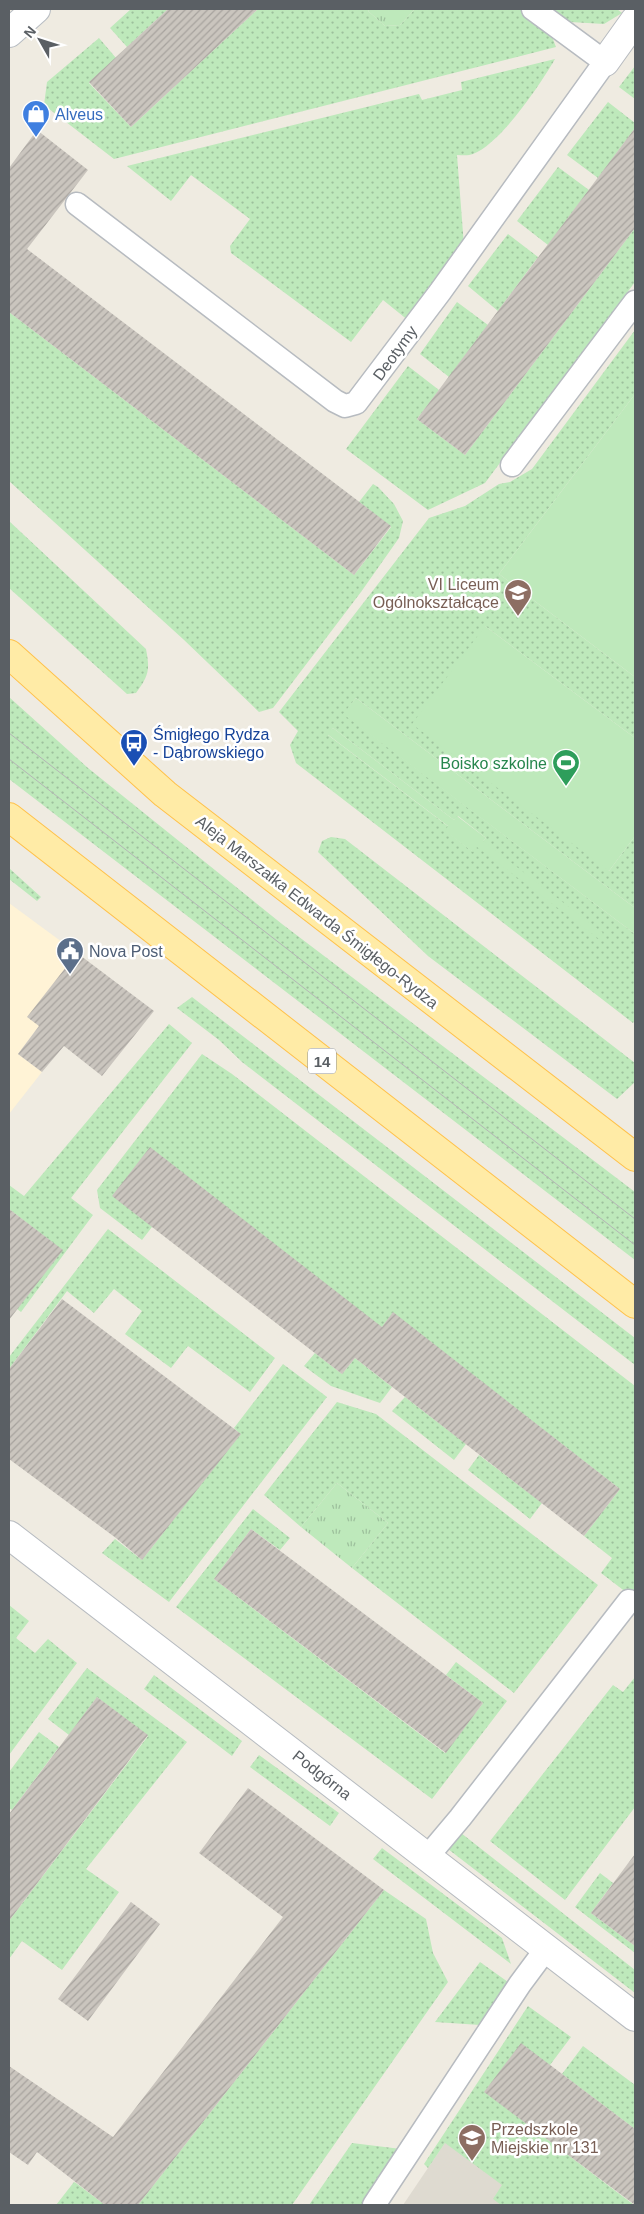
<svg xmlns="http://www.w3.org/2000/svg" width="644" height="2214" font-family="Arial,sans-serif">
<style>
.commercial{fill:#fff3d6}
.education{fill:#dedad0}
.grass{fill:url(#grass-dots);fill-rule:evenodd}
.park{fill:url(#park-tufts)}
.pitch{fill:#bee9bb}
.building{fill:url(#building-hatch)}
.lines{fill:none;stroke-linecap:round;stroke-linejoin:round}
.service-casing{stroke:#b7bbc0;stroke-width:25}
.minor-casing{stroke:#b7bbc0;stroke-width:30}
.secondary-casing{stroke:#b7bcc2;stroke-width:30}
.primary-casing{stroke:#ffc14a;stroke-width:30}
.service{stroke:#fff;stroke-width:22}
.minor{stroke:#fff;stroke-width:28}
.secondary{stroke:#fff;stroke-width:28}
.primary{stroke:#ffeba6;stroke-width:28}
.tram{stroke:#b4b5b5;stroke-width:1}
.labels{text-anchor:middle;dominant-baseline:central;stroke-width:5;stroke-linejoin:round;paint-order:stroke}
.shield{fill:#fff;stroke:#8c8f92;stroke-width:1}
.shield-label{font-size:15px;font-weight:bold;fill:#5a5f64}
.shop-label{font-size:16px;fill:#366cbe;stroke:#fff;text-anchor:start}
.street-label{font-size:16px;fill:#5a5f64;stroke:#fff}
.education-label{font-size:16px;fill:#785e54;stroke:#fff;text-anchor:end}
.transit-label{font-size:16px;fill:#164399;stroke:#fff;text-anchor:start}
.leisure-label{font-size:16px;fill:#27864d;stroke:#fff;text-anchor:end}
.service-label{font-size:16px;fill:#4e5e75;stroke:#fff;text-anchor:start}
</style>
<defs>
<pattern id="grass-dots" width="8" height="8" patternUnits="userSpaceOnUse" patternTransform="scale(1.25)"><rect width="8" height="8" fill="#bee9bb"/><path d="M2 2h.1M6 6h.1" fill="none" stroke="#9dc09c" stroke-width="1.8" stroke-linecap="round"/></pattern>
<pattern id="park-tufts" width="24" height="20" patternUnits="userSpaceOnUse" patternTransform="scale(1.25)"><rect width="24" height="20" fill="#bee9bb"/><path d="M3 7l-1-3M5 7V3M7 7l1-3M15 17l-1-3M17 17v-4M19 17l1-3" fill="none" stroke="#9dc09c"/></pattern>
<pattern id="building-hatch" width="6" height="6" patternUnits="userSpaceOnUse" patternTransform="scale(1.25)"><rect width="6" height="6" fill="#cac5be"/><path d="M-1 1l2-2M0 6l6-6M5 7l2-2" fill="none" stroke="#a7a39e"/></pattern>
</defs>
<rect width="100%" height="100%" fill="#efebe1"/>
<path class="commercial" d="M9 903 77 953 39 1026 18 1054 42 1072 9 1114Z"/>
<path class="education" d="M459 2122 570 2205H403Z"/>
<path class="grass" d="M131 9H168L127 47 110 28Z
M258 9H370L368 11 385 26 400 25 415 9H522L549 29 556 47 114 159 44 105 47 82 99 38 116 58 89 83 131 127Z
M553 9H617L622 13 604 24 570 22Z
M555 59C540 85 501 143 473 154 468 156 462 155 457 155L464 246 409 321 383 300 351 342 231 253 230 246 250 219 191 175 171 201 127 166 419 94 422 100 462 90 461 82Z
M635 66V99L619 87Z
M608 102 635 123V128L598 178 567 155Z
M558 167 589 190 548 245 517 221Z
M635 228V282L485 483 428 510 346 449 408 366 439 390 417 419 465 455Z
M508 234 538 257 498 311 468 286Z
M457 302 488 325 449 377 420 354Z
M9 312 354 575 391 527 359 502 373 484 378 487 394 504 403 521 399 538 361 592 273 708 259 712 183 639 9 481Z
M635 330V394L499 574 635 677V738L485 626 609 871 635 836V908L356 698 344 714 635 934V1020L633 1023 296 763 290 745 298 731 279 712 429 518 465 506 499 484 510 482 532 469ZM333 728 454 820 458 816 486 838 472 851 446 831 449 827 328 735Z
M9 521 146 649C150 670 149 675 136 693L127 694 9 588Z
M9 697 88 768 282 924 635 1192V1260L9 779Z
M331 837 345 839 635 1063V1082L617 1099 428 956 318 852 322 841Z
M9 868 41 897 37 901 9 879Z
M192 997 635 1338V1365L242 1062 219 1040 177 1008Z
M169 1024 192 1043 71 1198 93 1215 21 1312 9 1303V1289L24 1300 62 1250 9 1209V1185L24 1196Z
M202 1054 232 1074 635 1386V1590L631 1596 601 1573 612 1558 584 1536 620 1489 393 1313 382 1327 152 1227 142 1240 100 1208 97 1190Z
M108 1229 275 1358 250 1392 188 1346 171 1368 125 1334 142 1311 114 1289 94 1313 67 1291 9 1369V1357Z
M315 1353 342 1374 355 1358 392 1387 380 1403 331 1386 304 1366Z
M283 1364 327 1397 169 1602 102 1553 115 1539 142 1560 240 1434 234 1428Z
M405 1397 466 1444 454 1460 392 1411Z
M337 1402 376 1414 598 1585 514 1693 352 1568 388 1523 337 1483 301 1527 264 1495Z
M479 1455 542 1503 530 1519 468 1470Z
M253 1509 290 1538 280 1550 251 1529 214 1579 445 1753 483 1703 446 1675 456 1662 507 1701 432 1799 176 1607Z
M9 1605 29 1621 16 1638 35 1653 48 1639 77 1663 9 1755Z
M87 1668 187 1742 86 1869 119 1892 62 1970 22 1941 9 1959V1921L148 1736 97 1697 69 1735 48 1719Z
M154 1675 242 1741 232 1756 144 1689Z
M635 1677V1807L565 1900 490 1841 613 1685 623 1692Z
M39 1732 59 1747 12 1810 9 1808V1772Z
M259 1755 339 1813 330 1826 250 1767Z
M461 1833 635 1970V1993L448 1849Z
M382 1848 502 1938 511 1964 373 1859Z
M600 1873 613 1883 591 1913 635 1946V1953L575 1907Z
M384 1890 426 1919 433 1953 448 1982 292 2205H138Z
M480 1962 508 1982 480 2025 435 2022Z
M528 2006 571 2037 550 2065 485 2092 634 2205H501L493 2199 502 2185 445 2143 428 2168 424 2164Z
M583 2046 635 2085V2129L562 2074Z
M352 2143 401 2149 363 2205H309Z
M74 2182 76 2183 105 2205H56Z"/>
<path class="park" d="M370 9H415L400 25 385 26 368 11Z
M337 1483 388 1523 352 1568 301 1527Z"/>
<path class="pitch" d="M635 394V677L499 574Z
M485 626 635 738V836L609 871 412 724Z
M356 698 635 908V934L343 714Z
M333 728 454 820 457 816 486 838 483 841 603 933 599 939 477 847 473 852 445 831 448 826 327 734Z"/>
<path class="building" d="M168 9H258L131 127 89 82Z
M635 128V228L465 455 417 419Z
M37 130 88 170 27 249 391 526 354 575 9 312V168Z
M77 953 154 1011 102 1076 64 1046 42 1072 18 1054 39 1026 27 1017Z
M150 1147 382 1327 393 1312 620 1489 584 1536 355 1358 342 1374 112 1196Z
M9 1209 63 1250 9 1320Z
M62 1299 241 1434 142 1560 116 1538 9 1459V1369Z
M251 1529 483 1703 446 1753 214 1579Z
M97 1697 148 1735 9 1921V1814Z
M248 1788 384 1890 138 2205H105L37 2152 28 2165 9 2152V2066L113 2137 283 1917 199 1853Z
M635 1854V1946L591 1913Z
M131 1902 160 1924 88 2021 58 1999Z
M521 2043 635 2129V2205L484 2092Z"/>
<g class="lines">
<defs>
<path id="service" d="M77 204 335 401 345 406 356 403 440 292 605 62 533 9
M512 465 635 302
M428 1856 460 1818 629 1601
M374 2205 520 1984 546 1949"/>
<path id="minor" d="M605 62 635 20
M9 1535 635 2017"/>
<path id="secondary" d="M9 33 36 9"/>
<path id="primary" d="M9 654 165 794 635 1157
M9 817 635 1304"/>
</defs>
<use href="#service" class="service-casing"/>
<use href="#minor" class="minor-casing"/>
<use href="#secondary" class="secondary-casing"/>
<use href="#primary" class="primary-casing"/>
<use href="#service" class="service"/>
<use href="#minor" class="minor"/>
<use href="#secondary" class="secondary"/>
<use href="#primary" class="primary"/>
<path class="tram" d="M9 733 635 1219
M9 759 635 1245"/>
</g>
<defs>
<symbol id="shop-pin" viewBox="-11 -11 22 30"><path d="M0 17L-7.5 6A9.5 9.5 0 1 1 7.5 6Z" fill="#3f7fe0" stroke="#fff"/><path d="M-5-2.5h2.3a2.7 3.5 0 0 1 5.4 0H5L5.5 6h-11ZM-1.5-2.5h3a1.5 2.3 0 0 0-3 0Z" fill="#fff"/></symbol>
<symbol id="school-pin" viewBox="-11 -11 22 30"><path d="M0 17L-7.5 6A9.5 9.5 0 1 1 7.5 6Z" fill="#8d6e63" stroke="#fff"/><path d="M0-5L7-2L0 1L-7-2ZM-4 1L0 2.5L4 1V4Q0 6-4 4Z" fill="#fff"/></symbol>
<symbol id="bus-pin" viewBox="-11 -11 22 30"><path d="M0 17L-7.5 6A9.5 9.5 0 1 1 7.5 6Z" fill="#1a4fb4" stroke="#fff"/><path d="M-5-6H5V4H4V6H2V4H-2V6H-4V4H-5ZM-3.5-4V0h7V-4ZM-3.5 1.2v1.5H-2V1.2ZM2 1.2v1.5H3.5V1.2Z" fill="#fff"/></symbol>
<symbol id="stadium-pin" viewBox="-11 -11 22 30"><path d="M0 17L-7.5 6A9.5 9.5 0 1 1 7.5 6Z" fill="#2e9e5b" stroke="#fff"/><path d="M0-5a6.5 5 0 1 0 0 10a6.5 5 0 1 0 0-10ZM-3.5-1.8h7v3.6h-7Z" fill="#fff"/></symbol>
<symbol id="civic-pin" viewBox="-11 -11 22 30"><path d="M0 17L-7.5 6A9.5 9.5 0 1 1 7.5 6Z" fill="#5c6f8a" stroke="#fff"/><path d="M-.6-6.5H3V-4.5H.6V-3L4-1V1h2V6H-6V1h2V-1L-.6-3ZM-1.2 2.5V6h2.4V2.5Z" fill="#fff"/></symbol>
</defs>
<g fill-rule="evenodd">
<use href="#shop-pin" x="20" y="98" width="32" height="43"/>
<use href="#school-pin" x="502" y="577" width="32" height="43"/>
<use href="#bus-pin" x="118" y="727" width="32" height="43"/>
<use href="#stadium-pin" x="550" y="747" width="32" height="43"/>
<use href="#civic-pin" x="54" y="935" width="32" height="43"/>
<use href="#school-pin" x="456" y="2122" width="32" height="43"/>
</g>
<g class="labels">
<rect class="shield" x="308" y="1048.5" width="28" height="25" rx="4"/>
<g class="shield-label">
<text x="322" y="1061">14</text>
</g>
<g class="shop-label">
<text x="55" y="114">Alveus</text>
</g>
<g class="street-label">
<text transform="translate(395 353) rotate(-54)">Deotymy</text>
<text transform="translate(317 912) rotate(38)">Aleja Marszałka Edwarda Śmigłego-Rydza</text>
<text transform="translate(322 1775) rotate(38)">Podgórna</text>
</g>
<g class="education-label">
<text x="499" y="584">VI Liceum<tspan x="499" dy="18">Ogólnokształcące</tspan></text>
<text x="491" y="2129" text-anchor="start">Przedszkole<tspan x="491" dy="18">Miejskie nr 131</tspan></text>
</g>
<g class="transit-label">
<text x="153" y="734">Śmigłego Rydza<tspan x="153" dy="18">- Dąbrowskiego</tspan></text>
</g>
<g class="leisure-label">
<text x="547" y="763">Boisko szkolne</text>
</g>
<g class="service-label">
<text x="89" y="951">Nova Post</text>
</g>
</g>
<rect width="644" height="2214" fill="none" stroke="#5a5f64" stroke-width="20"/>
<g transform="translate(40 40) rotate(309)" stroke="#ffffff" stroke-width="4" paint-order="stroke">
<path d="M0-4L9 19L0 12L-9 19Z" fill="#5a5f64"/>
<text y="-8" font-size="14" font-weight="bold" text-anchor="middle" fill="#5a5f64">N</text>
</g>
</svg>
